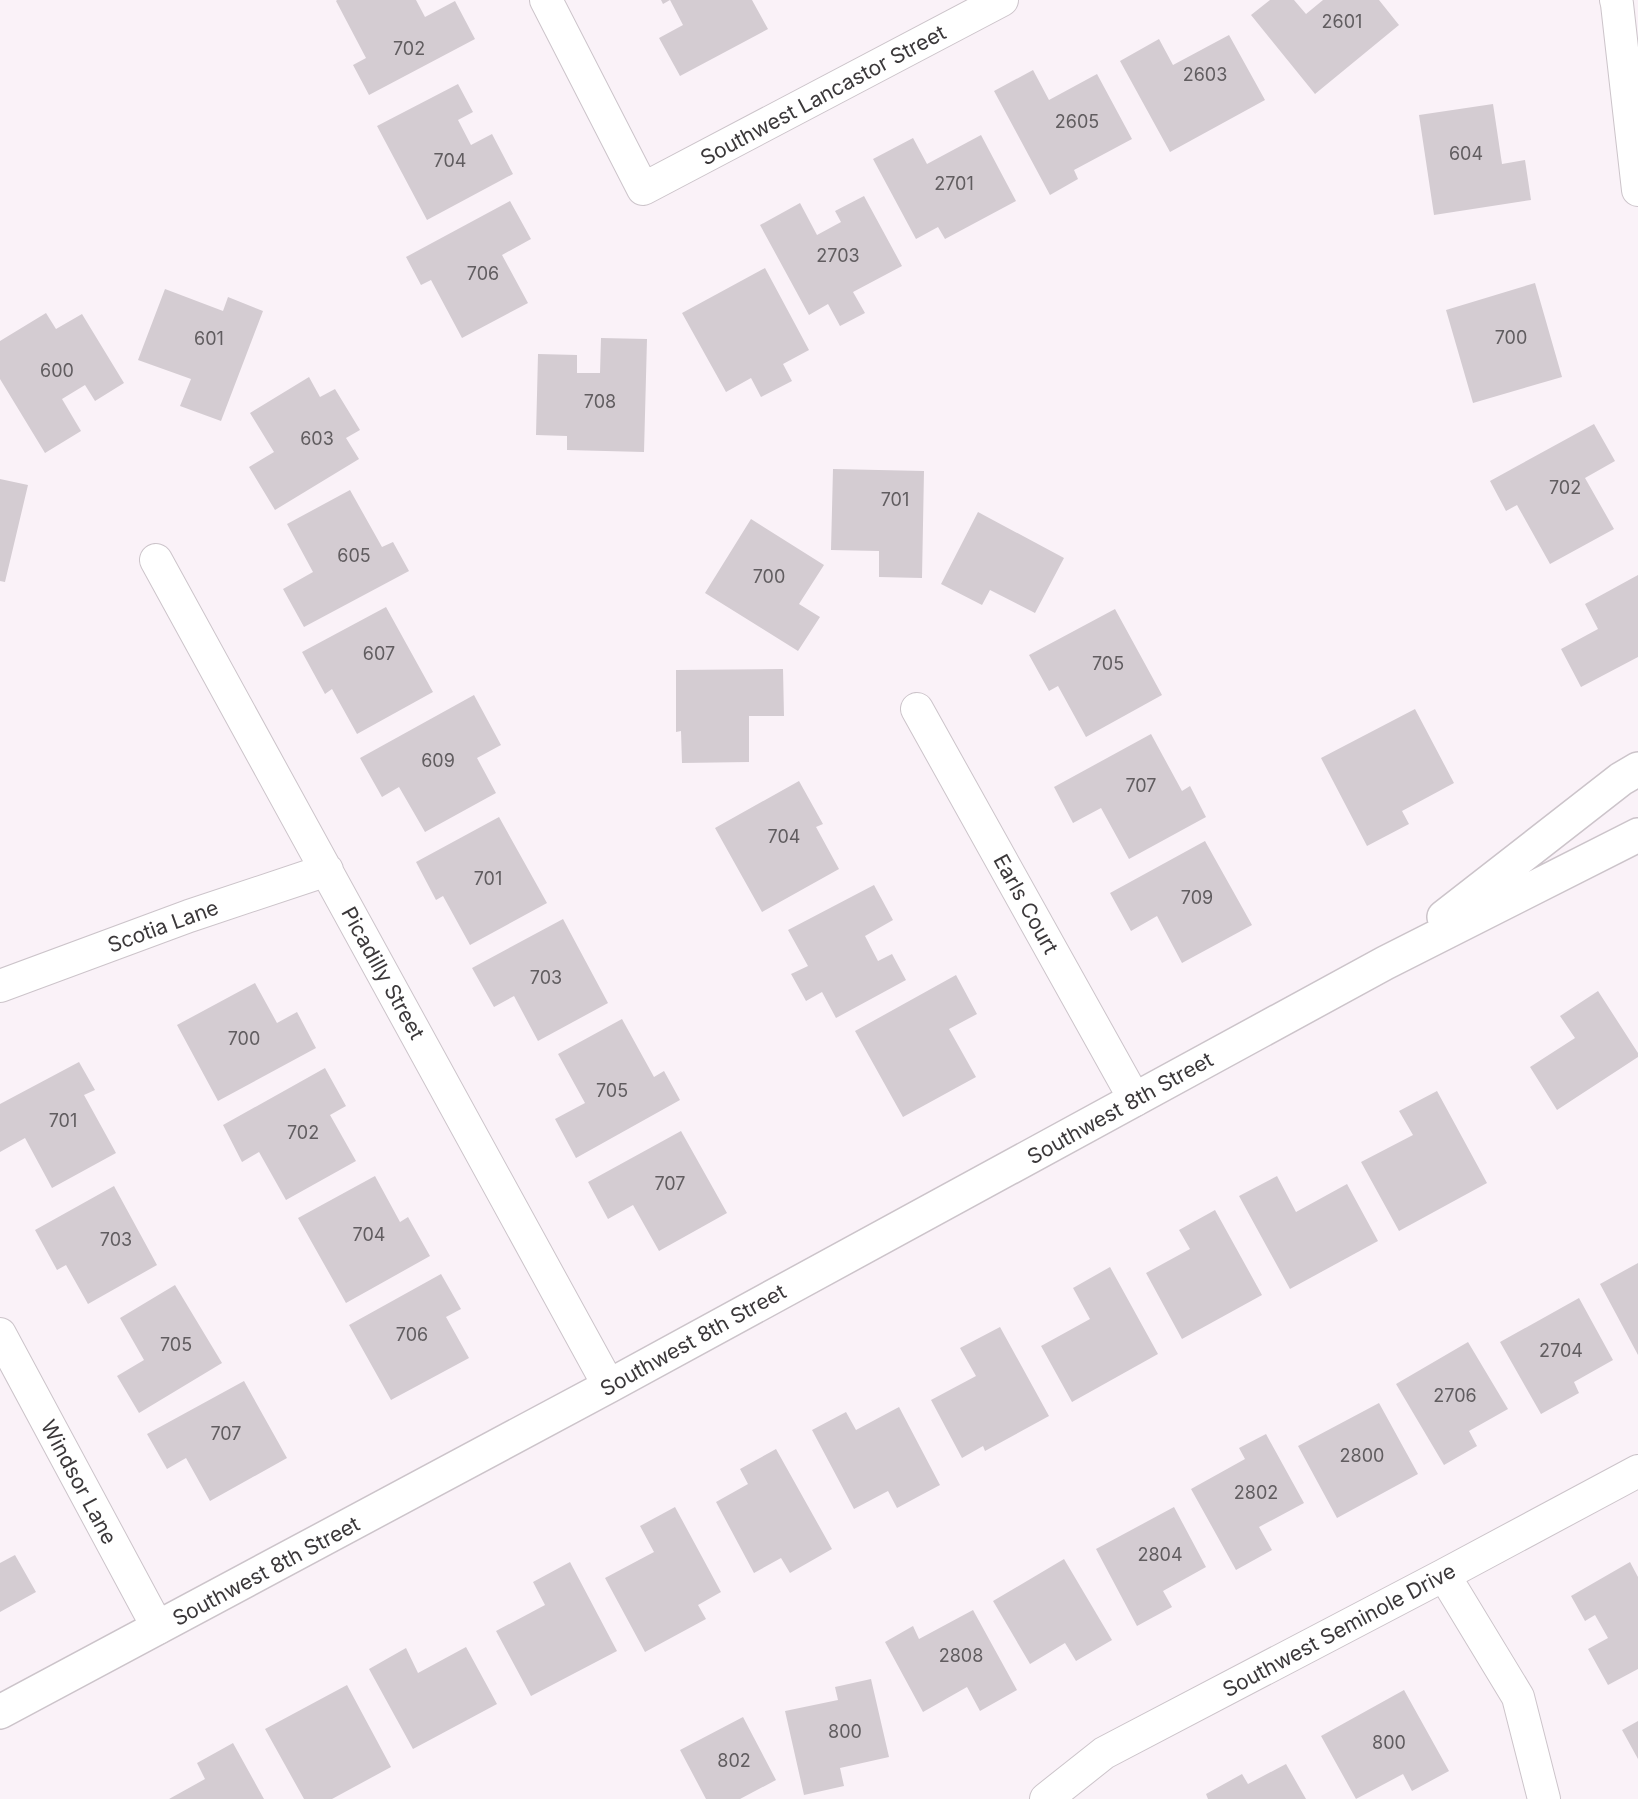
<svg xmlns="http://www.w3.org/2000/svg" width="1638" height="1799" font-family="Inter,sans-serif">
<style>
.building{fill:#d4ccd2}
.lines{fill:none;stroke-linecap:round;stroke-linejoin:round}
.street-casing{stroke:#ccc4ca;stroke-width:34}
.secondary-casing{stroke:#ccc4ca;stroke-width:36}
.street{stroke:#fff;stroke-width:32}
.secondary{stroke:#fff;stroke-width:33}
.labels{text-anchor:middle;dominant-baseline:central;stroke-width:5;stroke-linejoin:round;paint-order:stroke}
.number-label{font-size:18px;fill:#615d60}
.street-label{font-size:21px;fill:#3b383a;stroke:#fff}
</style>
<rect width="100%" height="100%" fill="#faf2f8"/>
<path class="building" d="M337 0H416L425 17 455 1 475 39 369 95 353 65 366 58 336 1Z
M661 0H752L768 29 680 76 659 38 683 25 670 0 663 4Z
M1270 0H1294L1306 14 1323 0H1379L1399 25 1315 94 1251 15Z
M1229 35 1265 100 1170 152 1120 61 1159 39 1173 65Z
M1033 70 1049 100 1097 74 1132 139 1074 170 1078 179 1050 195 994 91Z
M458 84 473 112 458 120 471 145 492 134 513 174 427 220 377 126Z
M1493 104 1502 164 1525 160 1531 200 1434 215 1419 115Z
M981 135 1016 201 945 239 938 227 916 239 873 159 913 138 927 164Z
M864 196 902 266 853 292 865 313 840 326 828 304 809 315 760 225 800 203 817 235 841 222 835 211Z
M510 201 531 239 502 255 528 303 462 338 431 280 421 285 406 257Z
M765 268 809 350 783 364 792 381 761 397 751 378 726 392 682 313Z
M1535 283 1562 377 1473 403 1446 310Z
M165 289 223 311 228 297 263 311 221 421 180 406 191 379 138 360Z
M46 313 56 329 82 314 124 383 95 401 85 385 62 399 81 431 45 453 0 379V341Z
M601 338 647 339 644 452 567 450V436L536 435 538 354 577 355V373H600Z
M309 377 320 397 335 389 360 430 346 438 359 459 275 510 249 467 274 452 250 413Z
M1594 424 1615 461 1585 478 1614 529 1550 564 1517 505 1506 511 1490 481Z
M833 469 924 471 922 578 879 577V551L831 550Z
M0 479 28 485 5 582 0 581Z
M350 490 382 547 393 542 409 571 304 627 283 589 313 572 287 524Z
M978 512 1064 558 1035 613 990 590 982 605 941 584Z
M751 519 824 565 799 604 820 617 798 651 705 593Z
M1638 575V657L1581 687 1561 649 1598 629 1585 604Z
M386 607 433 692 357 734 332 689 325 694 302 652Z
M1115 609 1162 695 1086 737 1058 686 1049 691 1029 655Z
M783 669 784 716H749V762L682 763 681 731 676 732V670Z
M474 695 501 745 477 758 496 793 425 832 399 787 382 797 360 758Z
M1415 709 1454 783 1402 811 1409 824 1367 846 1321 758Z
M1151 734 1182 791 1190 786 1206 817 1129 859 1101 808 1073 823 1054 787Z
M799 781 823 824 816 827 839 869 762 912 715 828Z
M499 817 547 903 470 945 443 896 436 900 416 862Z
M1205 841 1252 925 1182 963 1157 916 1131 931 1110 893Z
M874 885 893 920 865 936 878 961 892 954 906 980 836 1018 822 992 806 1001 791 974 808 966 788 930Z
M563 919 608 1003 538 1041 514 996 494 1007 472 968Z
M956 975 977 1014 949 1029 976 1077 903 1117 855 1031Z
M255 983 277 1023 297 1012 316 1048 218 1101 177 1025Z
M1598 991 1638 1053V1057L1557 1110 1530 1067 1575 1038 1560 1016Z
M622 1019 654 1077 664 1071 680 1100 576 1158 555 1119 585 1103 558 1054Z
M79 1062 95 1090 84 1095 116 1153 52 1188 25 1138 0 1152V1104Z
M325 1068 346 1106 330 1115 356 1161 286 1200 259 1152 242 1162 223 1125Z
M1437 1091 1487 1183 1399 1231 1361 1162 1413 1135 1399 1111Z
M681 1131 727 1213 659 1251 633 1205 608 1219 588 1182Z
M375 1176 400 1222 408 1217 430 1256 346 1303 298 1218Z
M1277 1176 1296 1212 1347 1184 1378 1241 1290 1289 1239 1196Z
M114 1186 157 1265 88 1304 66 1265 57 1270 35 1230Z
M1215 1210 1262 1295 1182 1339 1146 1273 1190 1249 1179 1230Z
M1638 1263V1355L1600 1284Z
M1110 1267 1158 1354 1072 1402 1041 1346 1090 1319 1073 1288Z
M441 1274 461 1309 446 1317 469 1358 391 1400 349 1325Z
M175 1285 222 1363 139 1413 117 1376 144 1360 120 1318Z
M1579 1298 1613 1360 1574 1382 1579 1393 1541 1414 1500 1342Z
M1000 1327 1049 1416 985 1451 983 1446 962 1458 931 1400 976 1376 960 1348Z
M1468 1342 1508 1409 1469 1431 1477 1446 1444 1465 1396 1384Z
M244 1381 287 1458 210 1501 186 1458 167 1469 147 1434Z
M1379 1403 1418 1474 1337 1518 1298 1446Z
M899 1407 940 1485 897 1508 888 1491 854 1509 812 1430 846 1412 856 1430Z
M1266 1434 1304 1503 1259 1527 1272 1550 1236 1570 1191 1489 1245 1459 1239 1448Z
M776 1449 832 1549 790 1573 781 1558 754 1573 716 1502 748 1484 740 1469Z
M675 1507 721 1592 698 1605 706 1619 645 1652 605 1578 654 1552 640 1526Z
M1174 1507 1206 1567 1163 1591 1172 1607 1137 1626 1096 1549Z
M15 1555 36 1592 0 1612V1563Z
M1064 1559 1112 1640 1076 1661 1065 1643 1030 1664 993 1601Z
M570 1562 617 1651 531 1696 496 1631 545 1605 533 1582Z
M1630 1562 1638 1577V1669L1608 1685 1588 1649 1608 1638 1595 1615 1585 1621 1571 1596Z
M973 1610 1017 1690 980 1711 967 1687 923 1712 885 1642 913 1626 919 1639Z
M466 1647 497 1704 413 1749 369 1669 406 1648 418 1673Z
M871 1679 889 1757 840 1768 844 1786 804 1795 785 1711 838 1700 835 1687Z
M347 1685 391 1767 332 1799H304L265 1729Z
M1404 1690 1449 1771 1412 1791 1403 1774 1356 1799 1321 1736Z
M743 1717 776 1780 740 1799H706L680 1750Z
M1638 1721V1759L1622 1730Z
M233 1743 264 1799H169L205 1779 197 1763Z
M1286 1764 1306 1799H1208L1206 1794 1242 1774 1248 1784Z"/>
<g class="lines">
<defs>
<path id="street" d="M546 0 643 189 1002 0
M1616 0 1617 4 1638 190
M156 560 609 1386
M917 709 1135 1100
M0 986 189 916 327 870
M0 1334 158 1628
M1444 1575 1518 1697 1544 1799
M1046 1799 1104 1753 1444 1575 1638 1471"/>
<path id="secondary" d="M1444 917 1621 779 1638 769
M0 1712 609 1386 1385 963 1638 835"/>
</defs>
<use href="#street" class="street-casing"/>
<use href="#secondary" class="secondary-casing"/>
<use href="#street" class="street"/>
<use href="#secondary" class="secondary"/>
</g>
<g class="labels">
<g class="number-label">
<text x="1342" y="21">2601</text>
<text x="409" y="48">702</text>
<text x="1205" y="74">2603</text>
<text x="1077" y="121">2605</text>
<text x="1466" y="153">604</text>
<text x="450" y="160">704</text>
<text x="954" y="183">2701</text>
<text x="838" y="255">2703</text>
<text x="483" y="273">706</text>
<text x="1511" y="337">700</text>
<text x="209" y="338">601</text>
<text x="57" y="370">600</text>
<text x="600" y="401">708</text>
<text x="317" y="438">603</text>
<text x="1565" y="487">702</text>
<text x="895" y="499">701</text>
<text x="354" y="555">605</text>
<text x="769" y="576">700</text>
<text x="379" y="653">607</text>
<text x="1108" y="663">705</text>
<text x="438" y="760">609</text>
<text x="1141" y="785">707</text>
<text x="784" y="836">704</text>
<text x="488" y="878">701</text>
<text x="1197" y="897">709</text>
<text x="546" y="977">703</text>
<text x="244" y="1038">700</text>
<text x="612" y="1090">705</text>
<text x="63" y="1120">701</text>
<text x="303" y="1132">702</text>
<text x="670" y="1183">707</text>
<text x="369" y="1234">704</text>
<text x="116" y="1239">703</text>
<text x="412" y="1334">706</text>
<text x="176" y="1344">705</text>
<text x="1561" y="1350">2704</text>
<text x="1455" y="1395">2706</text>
<text x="226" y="1433">707</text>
<text x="1362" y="1455">2800</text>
<text x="1256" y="1492">2802</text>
<text x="1160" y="1554">2804</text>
<text x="961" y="1655">2808</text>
<text x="845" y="1731">800</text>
<text x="1389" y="1742">800</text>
<text x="734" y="1760">802</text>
</g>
<g class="street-label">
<text transform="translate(823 95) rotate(-28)">Southwest Lancastor Street</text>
<text transform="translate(1026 904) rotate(61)">Earls Court</text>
<text transform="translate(163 926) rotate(-20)">Scotia Lane</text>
<text transform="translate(383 973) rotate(61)">Picadilly Street</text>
<text transform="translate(1120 1108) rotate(-29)">Southwest 8th Street</text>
<text transform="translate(693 1340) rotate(-29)">Southwest 8th Street</text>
<text transform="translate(79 1482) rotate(62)">Windsor Lane</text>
<text transform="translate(266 1571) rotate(-28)">Southwest 8th Street</text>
<text transform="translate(1339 1630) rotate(-28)">Southwest Seminole Drive</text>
</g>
</g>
</svg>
